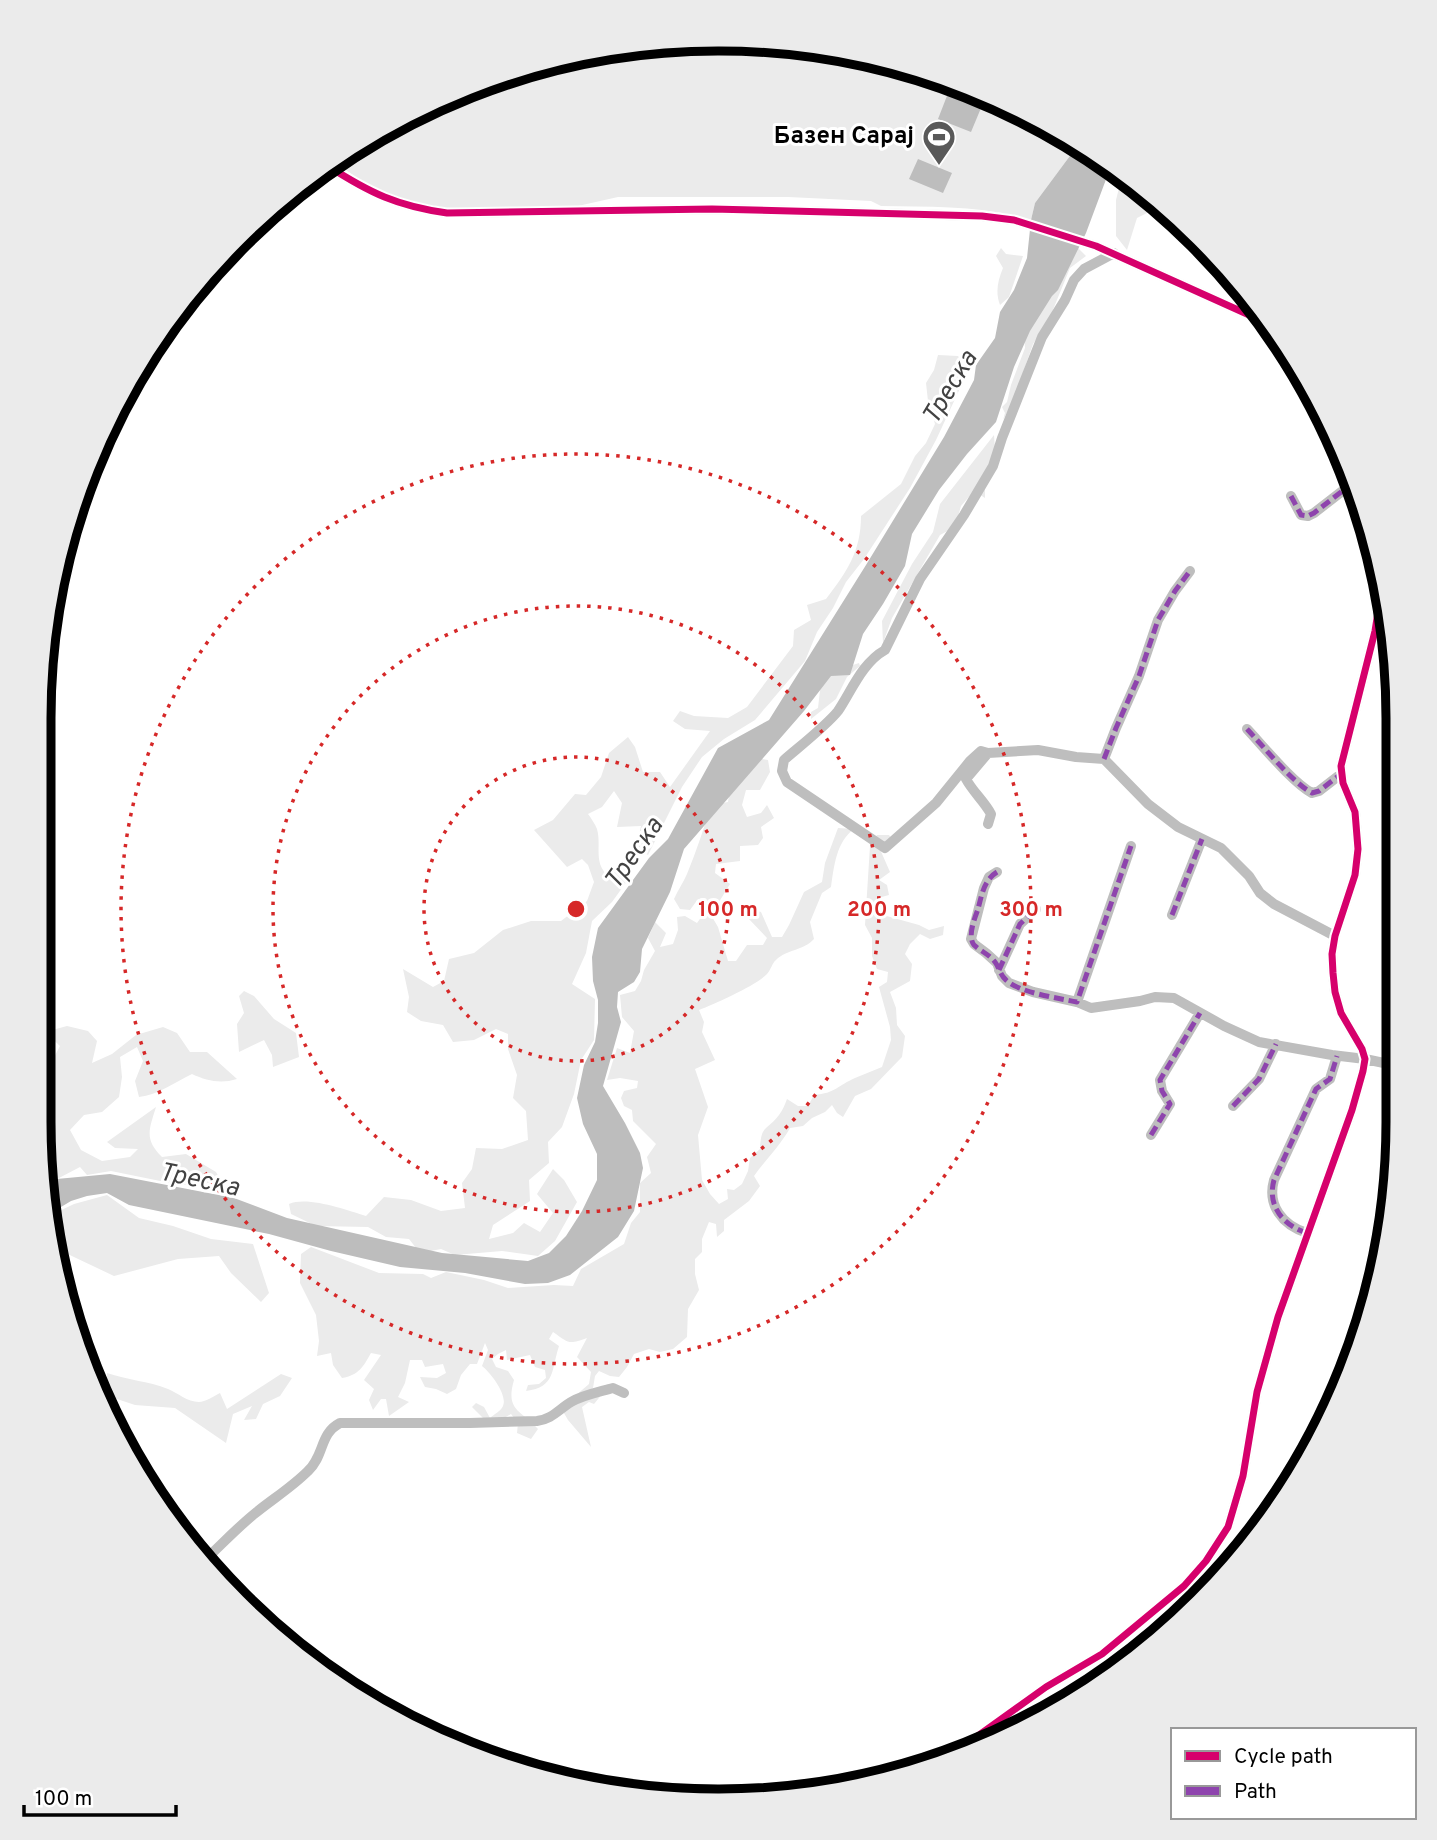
<svg xmlns="http://www.w3.org/2000/svg" width="1437" height="1840" font-family="Overpass,sans-serif">
<style>
.green{fill:#ebebeb}
.water{fill:#bdbdbd}
.lines{fill:none;stroke-linecap:round;stroke-linejoin:round}
.minor{stroke:#bebebe;stroke-width:10}
.quiet{stroke:#8e44ad;stroke-width:5;stroke-dasharray:10 5;stroke-linecap:butt}
.cycleway-casing{stroke:#fff;stroke-width:11}
.cycleway{stroke:#d6006c;stroke-width:7}
.ring{fill:none;stroke:#d62828;stroke-width:3.5;stroke-dasharray:3.5 7}
.labels{text-anchor:middle;dominant-baseline:central;stroke-width:6;stroke-linejoin:round;paint-order:stroke}
.poi-label{font-size:24px;font-weight:bold;fill:#000;stroke:#fff;text-anchor:end}
.water-label{font-size:26px;font-style:italic;fill:#424242;stroke:#fff}
.rim{fill:none;stroke:#000;stroke-width:9}
.centre{fill:#d62828;stroke:#fff;stroke-width:3.5}
.ring-label{font-size:21px;text-anchor:middle;font-weight:bold;fill:#d62828;stroke:#fff;stroke-width:6;stroke-linejoin:round;paint-order:stroke}
</style>
<rect width="100%" height="100%" fill="#fff"/>
<path class="green" d="M763 40 894 62 1019 108 1078 145 1035 203 1031 220C981 205 932 207 881 206L871 201 788 197H618L569 208 454 211 428 208 369 187 334 161 378 130 500 75 629 44Z
M1127 176 1161 206 1137 218 1127 250 1116 236V200L1120 184Z
M1001 248 1006 254 1023 256 1009 297 1000 305C995 292 998 280 1003 268L996 256Z
M1078 248 1086 256 1070 268 1050 317 1033 344 1013 401 1003 420 1005 413 1002 407 1007 402 1011 385 1025 348 1024 332 1059 283Z
M938 355 958 356 968 371 936 440 910 488 864 559 846 582 833 608 817 632 805 661 755 720 724 739 702 757 682 787 648 855 636 848 641 826 617 827 622 803 614 791 602 807 588 814C591 818 595 824 597 829 602 847 592 863 610 878L625 859 630 877 612 902 592 921 586 953 572 984 595 999 594 1040 581 1060 574 1094 562 1127 548 1142 549 1163 529 1180 530 1201 493 1225 489 1239 513 1233 524 1223 540 1232 553 1213 537 1194 553 1169 564 1180 577 1202 555 1241 538 1256 502 1251 455 1255 441 1249 420 1253 409 1239 386 1237 368 1227 316 1226 291 1214 289 1204C308 1196 346 1210 366 1216L384 1197 411 1200 441 1211 465 1208 462 1183 472 1169 476 1148 502 1149 528 1140 526 1111 513 1098 517 1075 508 1049V1034L496 1029 474 1040 453 1042 443 1025 421 1021 407 1012 409 997 403 969 433 987 444 981 449 959 474 953 503 930 531 921H561L587 901 594 882 588 865 582 859 567 867 534 830 553 820 575 794 586 795 601 777 609 753 628 737 635 747 643 772H660L670 787 710 731 685 729 673 721 680 711 694 716 728 718 747 707 793 646 794 630 811 620 807 605 826 599C847 572 861 551 861 516L901 484 915 456 926 443 935 424 928 401 926 383 934 370Z
M994 435 995 449 985 479V498L974 491 961 506 955 527 940 535 892 618 883 643 882 621 912 564 933 532 940 504Z
M859 663 860 666 847 677 836 699 811 719V712L818 708 820 690 826 674Z
M752 757 768 760 770 772 760 790H746L742 805 747 817 761 813 767 805 774 818 761 827 763 838 758 845 740 846V861L716 864 715 873 730 884 711 915 718 927 728 961H736L747 945H763L767 938 747 917 748 908 761 912 772 937H782L789 925 804 892 822 882 825 863 838 828 854 829C836 842 834 867 831 887L822 893 810 922 814 939C803 951 787 949 776 960 772 963 771 970 767 974 757 985 715 1004 699 1010L704 1022 702 1032 715 1060 695 1069 708 1107 698 1135 702 1180 710 1194 719 1204 728 1199 727 1189 734 1190 742 1184 748 1171 750 1158 760 1149C761 1124 767 1131 779 1115 783 1110 785 1104 787 1099L798 1106H808L814 1095C836 1093 837 1086 855 1078 864 1074 873 1071 882 1067L891 1040 890 1027 879 987 887 982 888 972 877 969 872 956V938L865 925 870 846 877 835H889L895 843 879 847 890 872 879 880 887 885 889 895 878 898 883 915 919 925 929 930 944 926 943 935 930 939 920 934 910 944 905 954 912 964 910 981 890 992 896 1008 897 1025 905 1036 902 1057 871 1089 855 1096 843 1117 837 1113 832 1105 825 1112 812 1118 803 1126 790 1128C780 1146 766 1159 754 1176L760 1186 749 1201 724 1220V1231L717 1237 716 1224 709 1222 702 1239V1252L695 1259V1274L699 1290 688 1309 687 1337 673 1349 660 1352 649 1349 634 1354 627 1367 619 1377 610 1376 599 1371 595 1376 593 1388 583 1393H603L594 1404 589 1402 582 1407 591 1447 568 1420 561 1408 589 1384 591 1372 577 1357 587 1338C568 1345 569 1343 553 1332L549 1339 559 1346C551 1370 556 1387 526 1391L528 1385 539 1384 546 1378 545 1370 535 1367 530 1355 507 1360 506 1350 498 1354 492 1359 496 1367 508 1371 514 1380C505 1411 521 1410 538 1429L531 1439 517 1433 518 1423 511 1414 499 1421 483 1418 472 1407 476 1403 484 1407 490 1418C494 1414 501 1411 503 1406 508 1395 490 1372 482 1366L488 1350 485 1343 477 1364H470L461 1375 456 1389 447 1394 436 1389 425 1387 420 1377 437 1378 446 1373 443 1364 425 1367 422 1360H410L405 1383 398 1397 409 1402 389 1416 386 1399H381L373 1410 369 1400 374 1389 364 1380 381 1355 371 1353C363 1367 359 1375 342 1378L333 1365 331 1353 317 1356 319 1341 316 1315 300 1283 301 1254 311 1247 379 1273 423 1274 431 1278 446 1272 484 1280 508 1288 554 1285 573 1286 581 1269 624 1244 631 1223 640 1212V1183L651 1173 647 1157 656 1144 633 1121 632 1110 624 1106 621 1098 624 1091 637 1088 638 1081 620 1078 607 1080 617 1048 630 1053 634 1031 622 1017 620 995 635 991 641 981 644 970 655 951 648 938 655 922 666 933 660 947 673 944 678 930 677 917 685 916 697 923 712 902 698 899 690 910 680 909 674 899C678 890 683 883 687 874 696 852 704 828 711 805L728 802 731 780Z
M244 991 254 996 274 1019 296 1033 299 1057 273 1067 272 1055 264 1040 239 1052 237 1024 244 1013 239 996Z
M67 1026 88 1031 97 1041 92 1063 112 1054 136 1035 163 1027 177 1033 190 1052H207L237 1079C221 1084 207 1081 192 1074 175 1082 158 1095 139 1097L135 1081 143 1061 137 1047 120 1057 122 1077 119 1097 102 1112 84 1115 70 1130 81 1150 102 1161 130 1157 138 1149 115 1148 107 1142 156 1107C149 1130 144 1139 162 1157L186 1154 216 1172 228 1194 208 1185H180L111 1171 87 1175 80 1167 59 1178 46 1175 44 1165 52 1167 50 1153 42 1145 39 1121V1071L50 1065 60 1046 45 1032Z
M107 1195 139 1218 173 1226 211 1239 253 1244 269 1293 261 1302 231 1273 219 1256 178 1259 114 1276 55 1248 51 1215 74 1204Z
M107 1373C127 1380 148 1381 168 1389 178 1393 187 1402 199 1402 205 1402 214 1396 220 1393L227 1409 281 1374 292 1378 280 1396 263 1404 256 1419 244 1420 252 1406 233 1414 226 1443 175 1408 135 1405 114 1398 107 1383Z"/>
<path class="water" d="M952 83 986 96 971 132 938 119Z
M1078 145 1111 166 1086 233 1058 290 1052 296 1030 331 1014 367 996 422 967 454 939 490 912 534 905 566 883 604 863 634 850 675 831 676 804 711 684 849 670 892 642 949 640 972 634 982 618 992 617 1007 621 1022 603 1086 625 1123 640 1153 643 1168 634 1211 618 1237 570 1275 548 1283 525 1284 465 1273 400 1267 331 1251 269 1234 129 1205 107 1193 87 1196 71 1201 61 1207 50 1209 46 1180 110 1174 234 1198 287 1218 442 1253 528 1261 549 1253 566 1236 582 1211 597 1180V1154L583 1124 577 1098 584 1065 595 1042 598 1023V1000L593 981 592 957 598 928 649 858 668 839 718 748 769 720 866 565 944 437 974 380 976 365 995 338 1000 312 1014 290 1027 258 1031 220 1035 203Z
M918 159 952 173 943 193 909 179Z"/>
<g class="lines">
<path class="minor" d="M328 166C370 193 397 206 447 213L712 209 982 216 1014 220 1096 246 1267 323
M309 180 333 169
M1291 496 1301 515 1308 516 1314 513 1354 482
M1247 729C1263 746 1293 783 1312 793L1319 791 1341 774
M988 753 981 751 970 761 936 803 885 848 787 782 782 771 784 760C799 747 827 725 838 711 852 690 862 663 885 650L920 579 964 515 993 466 1002 438 1042 337 1065 300 1074 280 1084 269 1114 253
M1104 759 1116 728 1139 676 1158 620 1175 591 1190 571
M988 824 991 814C984 801 973 792 966 779L988 753 1038 750 1076 757 1104 759 1148 804 1178 827 1221 848 1249 876 1260 893 1274 904 1335 936
M997 872 989 877 984 888 971 939 974 944 986 953 997 963 1002 976 1009 983 1033 992 1077 1002 1091 1008 1140 1001 1155 997 1174 998 1224 1026 1259 1042 1332 1055 1365 1059 1398 1066
M1172 915 1202 839
M999 970 1020 924 1036 909
M1077 1002 1131 846
M1233 1106 1259 1079 1276 1044
M1151 1135 1170 1104 1162 1091 1160 1080 1200 1013
M1307 1233C1282 1225 1267 1205 1274 1180L1316 1089 1330 1079 1337 1056
M205 1560C221 1545 236 1529 253 1515 271 1500 291 1488 308 1471 325 1455 319 1434 340 1423H470L537 1421C552 1419 558 1410 571 1402 583 1395 599 1392 613 1388L624 1393
M951 1755 1046 1687 1102 1654 1184 1586 1206 1561 1228 1527 1243 1476 1257 1392 1278 1317 1352 1110 1363 1071 1365 1059 1362 1049 1341 1013 1335 992 1333 973 1332 954 1335 936 1355 875 1358 849 1355 812 1343 783 1341 766 1375 631 1381 593"/>
<path class="quiet" d="M1291 496 1301 515 1308 516 1314 513 1354 482
M1247 729C1263 746 1293 783 1312 793L1319 791 1341 774
M1104 759 1116 728 1139 676 1158 620 1175 591 1190 571
M997 872C984 880 982 894 978 909 975 918 967 936 974 945 980 951 989 954 995 962 999 967 1000 975 1006 980 1020 993 1058 998 1077 1002L1131 846
M1172 915 1202 839
M999 970 1020 924 1036 909
M1233 1106 1259 1079 1276 1044
M1151 1135 1170 1104 1162 1091 1160 1080 1200 1013
M1307 1233C1282 1225 1267 1205 1274 1180L1316 1089 1330 1079 1337 1056"/>
<defs>
<path id="cycleway" d="M328 166C370 193 397 206 447 213L712 209 982 216 1014 220 1096 246 1267 323
M951 1755 1046 1687 1102 1654 1184 1586 1206 1561 1228 1527 1243 1476 1257 1392 1278 1317 1352 1110 1363 1071 1365 1059 1362 1049 1341 1013 1335 992 1333 973 1332 954 1335 936 1355 875 1358 849 1355 812 1343 783 1341 766 1375 631 1381 593"/>
</defs>
<use href="#cycleway" class="cycleway-casing"/>
<use href="#cycleway" class="cycleway"/>
</g>
<g class="ring">
<circle cx="576" cy="909" r="152"/>
<circle cx="576" cy="909" r="303"/>
<circle cx="576" cy="909" r="455"/>
</g>
<defs>
<symbol id="stadium-pin" viewBox="-11 -11 22 30"><path d="M0 17L-7.5 6A9.5 9.5 0 1 1 7.5 6Z" fill="#595959" stroke="#fff"/><path d="M0-5a6.5 5 0 1 0 0 10a6.5 5 0 1 0 0-10ZM-3.5-1.8h7v3.6h-7Z" fill="#fff"/></symbol>
</defs>
<g fill-rule="evenodd">
<use href="#stadium-pin" x="920" y="118" width="38" height="52"/>
</g>
<g class="labels">
<g class="poi-label">
<text x="914" y="137">Базен Сарај</text>
</g>
<g class="water-label">
<text transform="translate(951 388) rotate(-59)">Треска</text>
<text transform="translate(635 854) rotate(-55)">Треска</text>
<text transform="translate(199 1181) rotate(12)">Треска</text>
</g>
</g>
<path d="M0 0H1437V1840H0ZM718 51H719A667 667 0 0 1 1386 718V1122A667 667 0 0 1 719 1789H718A667 667 0 0 1 51 1122V718A667 667 0 0 1 718 51Z" fill="#ebebeb" fill-rule="evenodd"/>
<path class="rim" d="M718 51H719A667 667 0 0 1 1386 718V1122A667 667 0 0 1 719 1789H718A667 667 0 0 1 51 1122V718A667 667 0 0 1 718 51Z"/>
<circle cx="576" cy="909" r="10" class="centre"/>
<g class="ring-label">
<text x="728" y="916">100 m</text>
<text x="879" y="916">200 m</text>
<text x="1031" y="916">300 m</text>
</g>
<rect x="1171" y="1728" width="245" height="91" fill="#ffffff" stroke="#999999" stroke-width="2"/>
<rect x="1185" y="1751" width="35" height="10" fill="#d6006c" stroke="#999999" stroke-width="2"/>
<text x="1234" y="1763" font-size="21" fill="#000000">Cycle path</text>
<rect x="1185" y="1786" width="35" height="10" fill="#8e44ad" stroke="#999999" stroke-width="2"/>
<text x="1234" y="1798" font-size="21" fill="#000000">Path</text>
<path d="M24 1805v10h152v-10" fill="none" stroke="#000000" stroke-width="3.5"/>
<text x="35" y="1805" font-size="21" fill="#000000" stroke="#ffffff" stroke-width="5" paint-order="stroke">100 m</text>
</svg>
